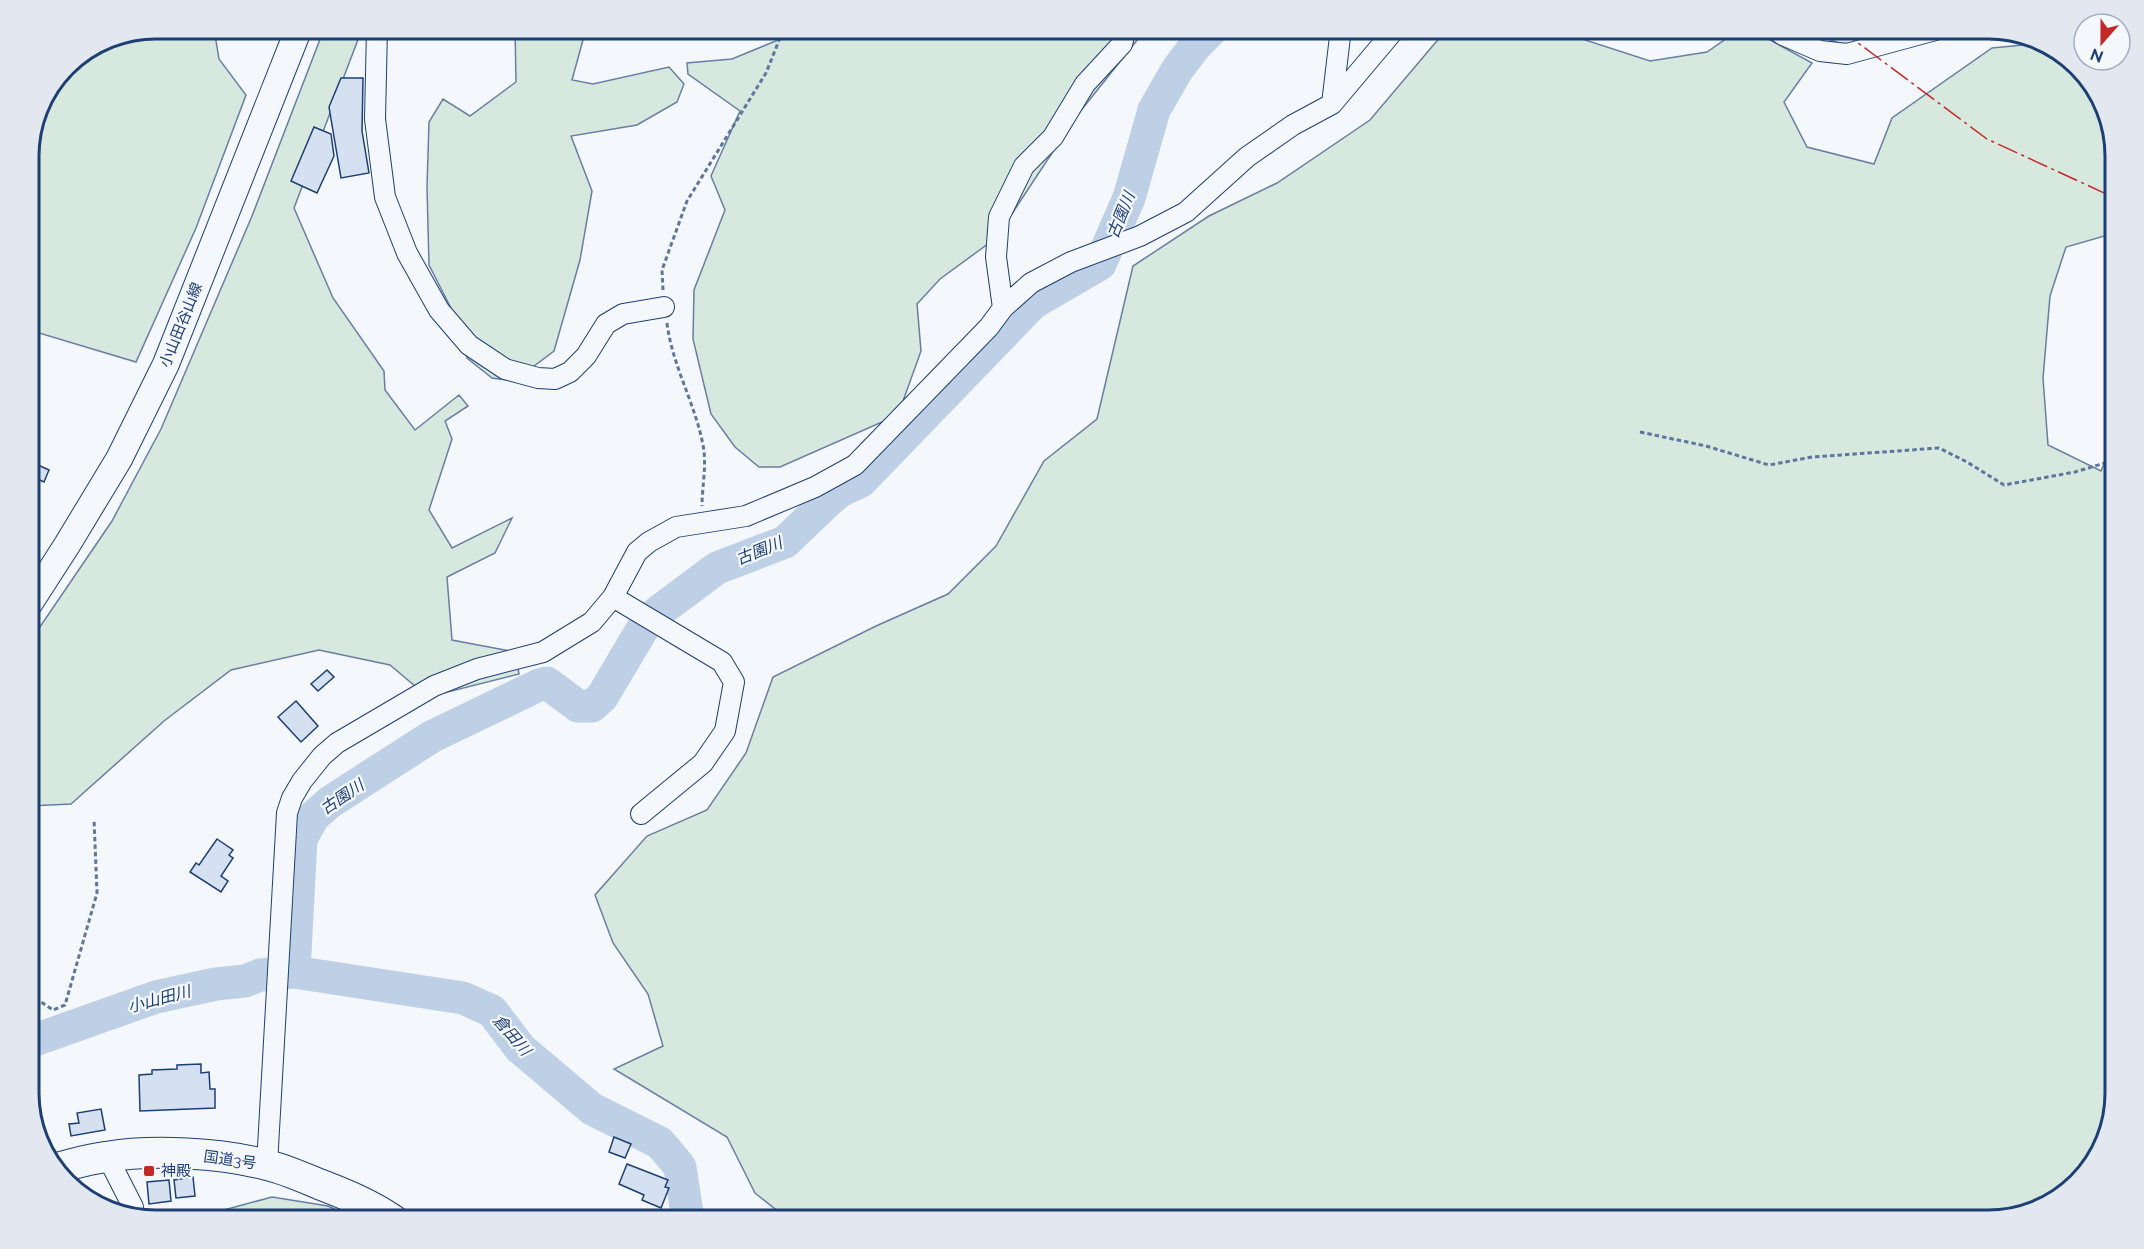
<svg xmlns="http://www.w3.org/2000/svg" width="2144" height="1249" font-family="Raleway,'Noto Sans JP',sans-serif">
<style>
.green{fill:#d7e8df;stroke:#687fa3;stroke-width:1.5}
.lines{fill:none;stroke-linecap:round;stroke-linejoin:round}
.river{stroke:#bed0e5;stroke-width:33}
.building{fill:#d5e0f0;stroke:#1d3f73;stroke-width:1.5}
.minor-casing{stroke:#1d3f73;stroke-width:22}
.major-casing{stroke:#1d3f73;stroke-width:28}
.highway-casing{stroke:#1d3f73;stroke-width:32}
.path{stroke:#5e769c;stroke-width:3;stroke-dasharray:4.5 3;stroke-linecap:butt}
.minor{stroke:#f4f7fb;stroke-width:20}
.major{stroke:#f4f7fb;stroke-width:26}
.highway{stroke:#f4f7fb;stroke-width:30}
.power{stroke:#c62828;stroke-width:1.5;stroke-dasharray:21 4.5 3 4.5;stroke-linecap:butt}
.poi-dot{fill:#c62828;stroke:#f4f7fb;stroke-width:2}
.labels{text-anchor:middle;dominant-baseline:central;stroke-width:4.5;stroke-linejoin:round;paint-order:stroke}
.street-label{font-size:15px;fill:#1d3f73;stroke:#f4f7fb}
.poi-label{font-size:15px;fill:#1d3f73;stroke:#f4f7fb;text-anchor:start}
.water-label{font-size:16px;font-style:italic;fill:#1d3f73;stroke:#f4f7fb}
.rim{fill:none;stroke:#1d3f73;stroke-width:3}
</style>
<rect width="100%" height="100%" fill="#f4f7fb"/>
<path class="green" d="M156 29H214L219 59 246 95 196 228 136 362 29 330V148L38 107 66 66 108 38Z
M324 29H362L294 208 333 298 384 371 385 390 415 430 459 395 468 406 445 421 452 439 429 510 452 548 512 518 495 553 447 577 452 640 515 652 519 674 428 697 390 665 319 650 231 670 164 721 71 804 29 806V643L112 521 161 429 252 216Z
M515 29H586L572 80 593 84 669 67 684 84 677 102 637 125 571 136 592 191 580 260 554 351 514 381 492 378 467 358 457 320 429 265 427 187 429 122 443 99 470 116 516 82Z
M777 29H1146L1075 118 996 238 940 279 917 304 921 351 898 415 780 467H759L735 447 711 414 693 339 694 290 725 210 711 176 740 111 688 74 687 63 732 59 783 38Z
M1447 29H1581L1585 40 1650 61 1707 52 1740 29H1750L1812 63 1784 102 1807 147 1874 164 1892 118 1992 48 2043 43 2052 46 2098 92 2115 148V233L2066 247 2050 296 2043 378 2048 445 2101 471 2115 438V1093L2098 1157 2051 1204 1988 1220H789L755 1193 727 1137 614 1069 663 1046 648 994 613 943 595 895 647 836 707 810 746 753 773 677 876 626 948 594 996 546 1044 461 1097 419 1133 266 1209 216 1277 183 1370 120Z
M1802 29H1980L1964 32 1841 44Z
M272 1197 328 1206 358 1220H198L202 1216Z"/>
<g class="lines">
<path class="river" d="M294 972 301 839 313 817 330 802 431 737 539 685 547 683 578 706H592L602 697 643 628 658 612 717 568 785 542 828 501 840 491 861 481 1033 303 1100 264 1129 198 1154 110 1177 70 1195 46 1213 28
M29 1042 156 997 216 984 245 981 260 975 294 972 463 998 492 1011 520 1048 592 1109 660 1143 680 1167 688 1220"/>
</g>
<path class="building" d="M341 78H363L362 131 369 173 341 178 329 107Z
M314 127 331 134 334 156 317 193 291 181Z
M29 461 49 470 44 482 29 475Z
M327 670 334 677 318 691 311 684Z
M296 701 318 726 301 742 278 717Z
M217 839 233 850 229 855 233 858 221 876 228 881 221 892 190 872 196 863 199 865Z
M201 1064V1073L209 1072 210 1089H215V1108L140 1111 139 1075 152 1074V1070L177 1069V1065Z
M101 1109 105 1130 71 1136 69 1124 79 1123 77 1113Z
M614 1137 631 1144 625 1158 609 1152Z
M627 1164 668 1180 665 1187 669 1188 661 1208 642 1200 644 1195 619 1184Z
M193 1177 195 1196 176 1198 174 1180Z
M169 1180 171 1201 149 1204 147 1182Z"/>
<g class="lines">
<defs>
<path id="minor" d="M377 28 375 119 385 197 407 253 439 310 469 345 505 369 538 378 555 379 570 372 586 356 606 324 623 314 664 307
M1774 28 1783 35 1820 51 1847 54 1943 28
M1332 104 1341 28
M1003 308 996 257 999 217 1024 166 1053 137 1085 84 1122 44 1126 28
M613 597 722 662 734 682 725 731 703 763 641 814
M107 1156 133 1207 132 1214
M267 1165 287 813 292 798 302 781 322 756 337 743 434 686 477 669 543 652 592 622 613 597 637 552 649 542 676 527 746 516 815 487 855 465 989 327 1003 308 1031 283 1071 262 1140 236 1186 212 1247 157 1293 125 1332 104 1396 28"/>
<path id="major" d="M29 604 67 545 119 459 166 364 299 28"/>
<path id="highway" d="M57 1168C73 1164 89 1159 106 1157 152 1149 222 1153 267 1165 284 1169 302 1177 319 1184 345 1194 370 1204 393 1220"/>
</defs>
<use href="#minor" class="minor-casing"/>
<use href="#major" class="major-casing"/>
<use href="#highway" class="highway-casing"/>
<path class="path" d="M663 290 662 270 687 201 766 73 784 28
M667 323C672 365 695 403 703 445 707 464 702 487 702 506
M1640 432 1706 446 1769 465 1812 457 1939 448 1967 462 2004 485 2075 472 2115 460
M29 994 53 1010 65 1005 97 893 94 819"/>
<use href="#minor" class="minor"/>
<use href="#major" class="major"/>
<use href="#highway" class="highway"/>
<path class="power" d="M1838 28 1987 139 2115 198"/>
</g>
<rect class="poi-dot" x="143" y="1165" width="12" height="12" rx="3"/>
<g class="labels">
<g class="street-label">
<text transform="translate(181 325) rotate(-68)">小山田谷山線</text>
<text transform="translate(230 1160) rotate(8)">国道3号</text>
</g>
<g class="poi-label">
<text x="161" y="1171">神殿</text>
</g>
<g class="water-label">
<text transform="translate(1121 215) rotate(-68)">古園川</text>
<text transform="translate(759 551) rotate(-22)">古園川</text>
<text transform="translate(342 797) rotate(-34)">古園川</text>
<text transform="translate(159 999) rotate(-15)">小山田川</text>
<text transform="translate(512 1035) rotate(49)">倉田川</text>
</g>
</g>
<path d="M0 0H2144V1249H0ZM156 39H1988A117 117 0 0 1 2105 156V1093A117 117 0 0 1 1988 1210H156A117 117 0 0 1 39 1093V156A117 117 0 0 1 156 39Z" fill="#e3e8f0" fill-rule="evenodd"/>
<path class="rim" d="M156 39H1988A117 117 0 0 1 2105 156V1093A117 117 0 0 1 1988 1210H156A117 117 0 0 1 39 1093V156A117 117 0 0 1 156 39Z"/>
<g transform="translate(2102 42) rotate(201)"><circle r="28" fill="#f4f7fb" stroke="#9eadc5" stroke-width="1.5"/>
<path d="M0-4.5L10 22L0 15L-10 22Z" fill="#c62828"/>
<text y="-9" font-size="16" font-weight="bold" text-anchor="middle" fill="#1d3f73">N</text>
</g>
</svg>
